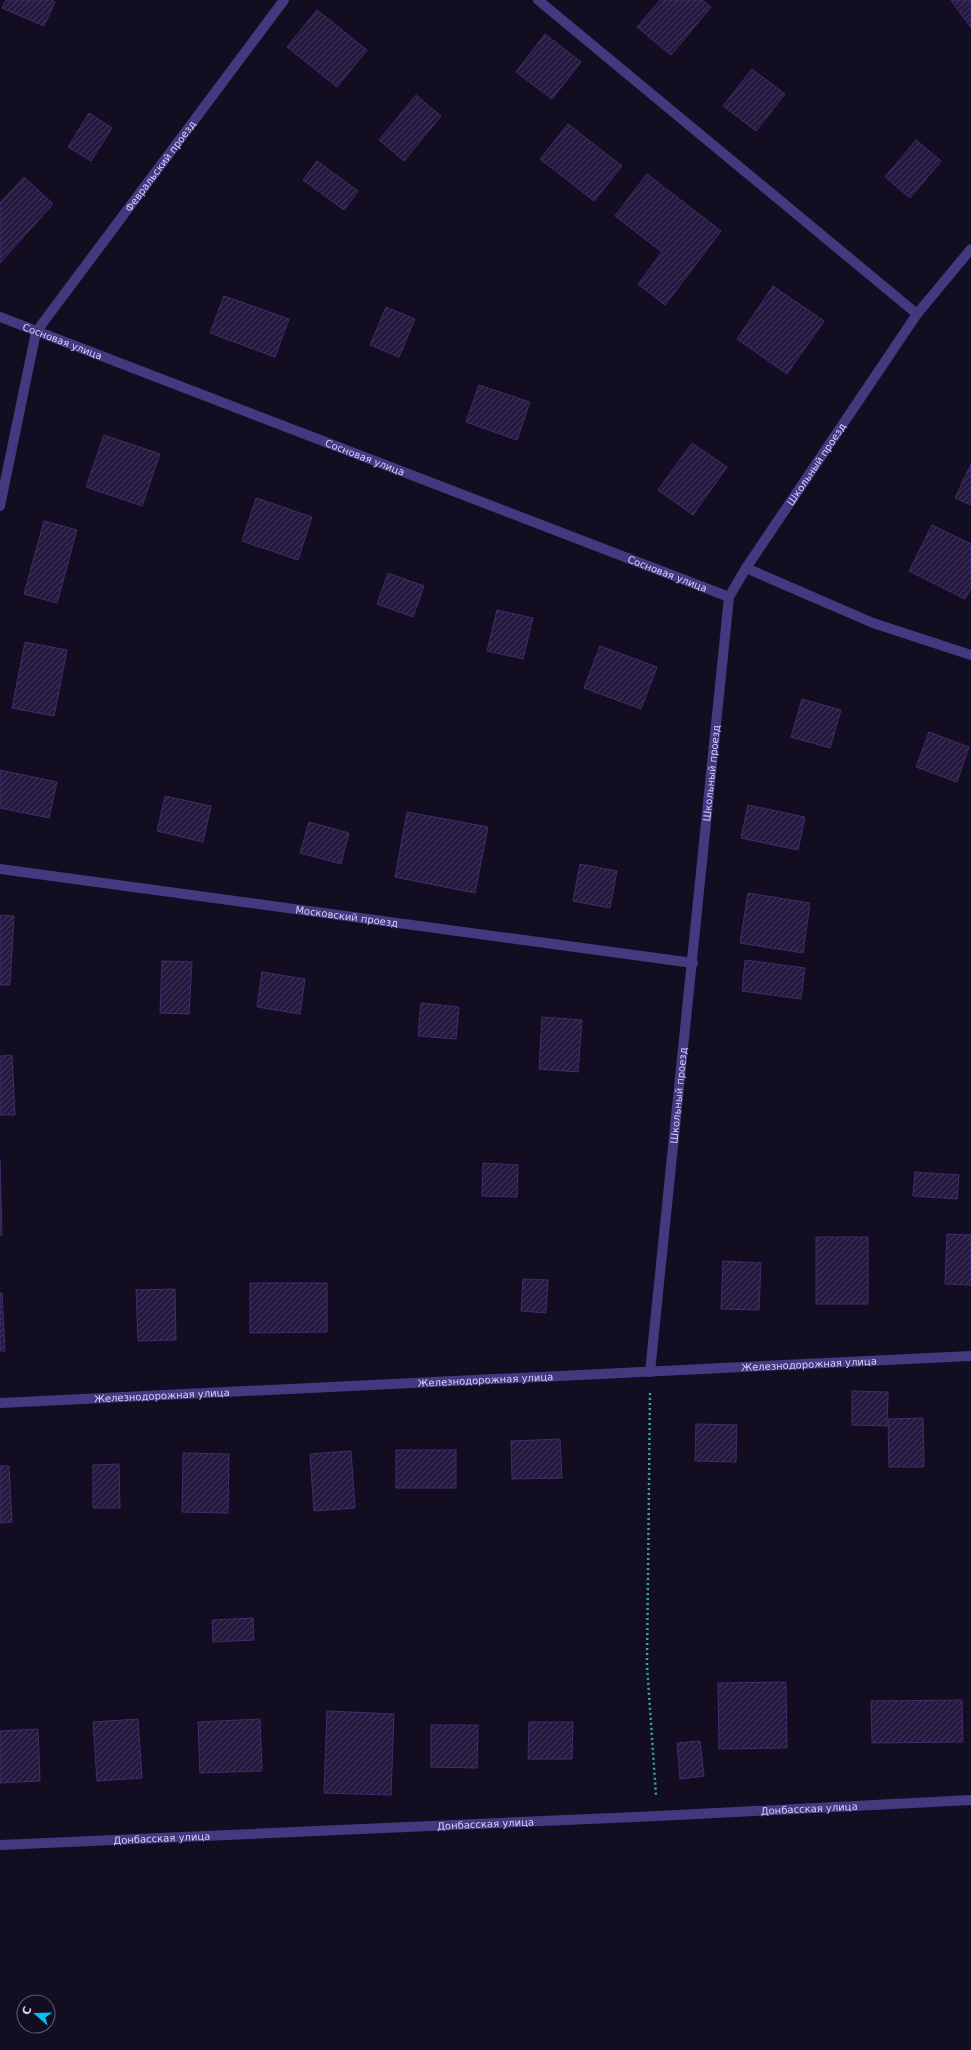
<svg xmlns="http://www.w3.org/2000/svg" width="971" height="2050" font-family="'DejaVu Sans',sans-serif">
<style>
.building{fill:url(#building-hatch);stroke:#402c6c}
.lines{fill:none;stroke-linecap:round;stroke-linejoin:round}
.path{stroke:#30a8af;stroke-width:2.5;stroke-dasharray:2 3;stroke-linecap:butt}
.minor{stroke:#43397e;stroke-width:10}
.labels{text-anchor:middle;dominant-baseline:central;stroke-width:4;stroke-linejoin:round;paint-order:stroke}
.street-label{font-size:10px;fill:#d8cdfe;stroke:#120d20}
</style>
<defs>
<pattern id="building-hatch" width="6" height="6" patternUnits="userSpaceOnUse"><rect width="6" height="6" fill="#261940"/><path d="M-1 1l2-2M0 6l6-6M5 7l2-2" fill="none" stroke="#45395d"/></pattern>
</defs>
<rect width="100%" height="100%" fill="#120d20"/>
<path class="building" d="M6 0H51L55 2 44 26 2 8Z
M660 0H702L711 7 671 55 637 27Z
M951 0H971V28Z
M317 10 367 50 337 87 287 47Z
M545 34 581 62 552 99 516 72Z
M752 69 785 94 756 131 723 106Z
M416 95 441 116 404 161 379 140Z
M89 113 112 128 91 161 68 147Z
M568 124 622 166 594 201 540 159Z
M916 140 941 161 910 198 885 177Z
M317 161 358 191 344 210 303 180Z
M647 174 721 231 665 305 638 284 662 252 615 216Z
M24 177 53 204 0 263V203Z
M773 286 824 321 787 374 737 339Z
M224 296 289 319 275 357 210 333Z
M386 307 415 319 399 357 370 345Z
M479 385 530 402 517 440 466 422Z
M104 435 160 454 142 506 86 487Z
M692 443 727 467 693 515 658 490Z
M971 464V505L955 498Z
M256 498 312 517 298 560 242 541Z
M44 521 77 530 57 603 24 594Z
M932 525 971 544V588L965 599 909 571Z
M388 573 424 586 413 617 377 604Z
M497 610 533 618 523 659 487 651Z
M25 642 67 650 54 716 12 708Z
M600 646 657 667 641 709 584 688Z
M802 699 841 710 830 748 791 737Z
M929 732 969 747 957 782 916 767Z
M0 770 57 782 49 818 0 808Z
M165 796 211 806 203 842 157 831Z
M748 805 805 817 798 850 741 838Z
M407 812 488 827 475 893 395 877Z
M309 822 349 833 341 864 300 853Z
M580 864 617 871 610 908 573 901Z
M748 893 810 903 803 953 740 943Z
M0 915 14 916 10 985H0Z
M745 960 805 968 801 999 742 991Z
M162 961 192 962 189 1014 160 1013Z
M262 972 305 979 300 1014 257 1007Z
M421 1003 459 1007 456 1039 418 1036Z
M542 1017 582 1020 578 1072 539 1069Z
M12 1055 15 1115H0V1056Z
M0 1160 2 1235H0Z
M483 1163 518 1165 517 1197 482 1196Z
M915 1172 959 1175 957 1199 913 1196Z
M947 1234 971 1235V1285L945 1284Z
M816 1237H868V1304H816Z
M723 1261 761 1263 759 1310 721 1309Z
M523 1279 548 1280 546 1313 521 1311Z
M250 1283H327V1332L250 1333Z
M175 1289 176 1340 138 1341 136 1290Z
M0 1293H2L5 1351H0Z
M852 1391 888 1392 887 1426 852 1425Z
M923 1418 924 1467H889L888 1419Z
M696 1424 737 1425 736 1462 695 1461Z
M560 1439 562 1478 512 1479 511 1441Z
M396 1450H456V1488H396Z
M351 1451 355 1508 314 1511 310 1454Z
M183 1453 229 1454 228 1513 182 1512Z
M119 1464 120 1508H93V1465Z
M0 1466H9L12 1522 0 1523Z
M253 1618 254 1640 213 1642 212 1620Z
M786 1682 787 1748 719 1749 718 1683Z
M962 1700 963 1742 872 1743 871 1701Z
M327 1711 394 1714 391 1795 324 1793Z
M138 1719 142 1778 97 1781 93 1722Z
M260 1719 262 1771 200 1773 198 1722Z
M529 1722H573L572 1759H528Z
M431 1725H478L477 1768 431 1767Z
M38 1729 40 1781 0 1783V1731Z
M700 1741 704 1776 680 1779 677 1743Z"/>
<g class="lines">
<path class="path" d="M650 1393 647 1665 656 1796"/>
<g class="minor">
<path d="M538 0 917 314"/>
<path id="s1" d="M0 317 729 597"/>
<path id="s2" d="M0 506 36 332 284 0"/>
<path d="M746 568 873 623 971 655"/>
<path id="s3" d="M0 869 693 963"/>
<path id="s4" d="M650 1372 729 597 746 568 917 314 971 249"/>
<path id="s5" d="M0 1403 971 1356"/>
<path id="s6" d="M0 1845 658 1816 971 1800"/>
</g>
</g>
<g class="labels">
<g class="street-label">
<text stroke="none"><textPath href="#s2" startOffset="385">Февральский проезд</textPath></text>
<text stroke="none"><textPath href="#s1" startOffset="67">Сосновая улица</textPath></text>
<text stroke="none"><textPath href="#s1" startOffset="391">Сосновая улица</textPath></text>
<text stroke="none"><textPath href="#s4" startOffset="938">Школьный проезд</textPath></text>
<text stroke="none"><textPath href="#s1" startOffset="715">Сосновая улица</textPath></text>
<text stroke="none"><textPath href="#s4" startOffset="602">Школьный проезд</textPath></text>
<text stroke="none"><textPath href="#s3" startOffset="350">Московский проезд</textPath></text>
<text stroke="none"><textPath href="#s4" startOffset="278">Школьный проезд</textPath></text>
<text stroke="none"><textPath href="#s5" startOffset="810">Железнодорожная улица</textPath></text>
<text stroke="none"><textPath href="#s5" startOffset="486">Железнодорожная улица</textPath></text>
<text stroke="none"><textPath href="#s5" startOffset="162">Железнодорожная улица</textPath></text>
<text stroke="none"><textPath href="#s6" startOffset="810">Донбасская улица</textPath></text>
<text stroke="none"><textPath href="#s6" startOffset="486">Донбасская улица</textPath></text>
<text stroke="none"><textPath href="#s6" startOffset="162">Донбасская улица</textPath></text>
</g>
</g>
<g transform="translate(36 2014) rotate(290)"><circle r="19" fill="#120d20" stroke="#615a79"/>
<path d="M0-3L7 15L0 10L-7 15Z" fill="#05c0f2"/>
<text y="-6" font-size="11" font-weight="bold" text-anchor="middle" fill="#d8cdfe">С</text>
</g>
</svg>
